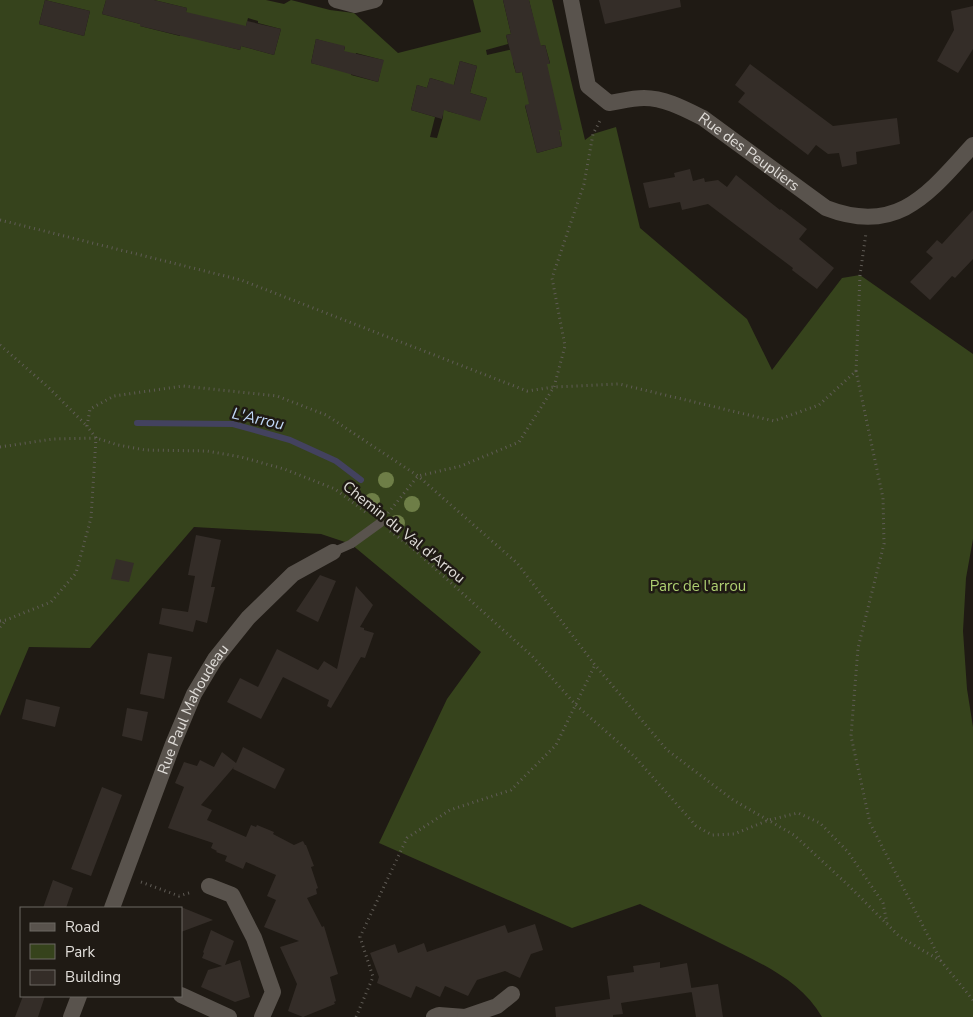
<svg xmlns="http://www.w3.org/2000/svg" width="973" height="1017" font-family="'Nunito Sans',sans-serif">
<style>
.green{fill:#36431c;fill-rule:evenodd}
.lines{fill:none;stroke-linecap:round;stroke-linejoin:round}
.stream{stroke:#43425f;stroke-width:6}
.building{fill:#342d28}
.path{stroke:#605c56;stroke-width:3;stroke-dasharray:1 4;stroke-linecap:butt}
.lane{stroke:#59534d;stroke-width:9}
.street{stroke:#59534d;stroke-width:16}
.tree{fill:#6e7e47}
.labels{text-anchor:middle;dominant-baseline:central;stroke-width:5;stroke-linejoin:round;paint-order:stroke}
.street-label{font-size:15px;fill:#e0ddd9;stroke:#1f1a14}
.park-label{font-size:15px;fill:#aecf71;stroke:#1f1a14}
.water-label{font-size:16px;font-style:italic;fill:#c0d7f7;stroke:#1f1a14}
</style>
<rect width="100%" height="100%" fill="#1f1a14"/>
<path class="green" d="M0 0H106L102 14 140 24V26L180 36 187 8 154 0H266L284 4 291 0 330 10 354 13 398 53 481 32 473 0H503L511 34 506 35 508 44 486 50 487 55 518 48 513 63 516 73 522 72 526 90 547 64 550 63 545 45 540 46 529 0H552L585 140 593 134 616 127 640 228 747 319 772 370 842 278 860 275 973 354V539L966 578 963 631 967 689 973 727V1017H822C800 979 758 962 720 943 694 930 667 917 640 904L572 928 379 843 447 699 481 652 351 544 321 534 194 527 90 648 29 647 0 716ZM45 0 90 11 84 36 39 24ZM248 18 258 21V23L281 29 274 55 241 46 240 50 201 40 246 26ZM316 39 345 47 339 70 311 63ZM356 53 383 60 378 82 351 75ZM460 61 477 66 470 93 487 98 480 120 447 111ZM430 78 444 82 443 117 437 138 430 137 435 117 411 110 417 85 427 88ZM554 99 561 130H559L562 146 537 153 525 106Z"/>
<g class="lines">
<path class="stream" d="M137 423 233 424 290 440 336 461 361 480"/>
</g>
<path class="building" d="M45 0 90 11 84 36 39 24Z
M106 0H154L187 8 186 12 246 26 247 21 281 29 274 55 241 46 240 50 140 26V24L102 14Z
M503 0H529L541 46 545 45 550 64H547L562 130H559L562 146 537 153 525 105 529 104 522 72 516 73 506 35 511 34Z
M599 0H680L681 7 605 24Z
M973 6V49L958 73 937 61 954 30 951 11Z
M316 39 345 46 344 51 384 60 378 82 311 63Z
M460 61 477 66 470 93 487 98 480 121 444 110 442 119 411 110 417 85 427 88 430 78 454 85Z
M750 64 833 126 897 118 900 144 856 152 857 164 842 167 839 153 828 154 816 145 808 155 738 102 745 93 735 85Z
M690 169 693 181 704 178 705 182 718 180 727 187 736 175 780 210 781 209 807 229 799 239 834 268 817 289 792 270 793 268 708 204 682 210 680 202 649 208 643 183 675 177 674 173Z
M973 210V259L955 278 952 276 930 300 910 282 933 258 926 252 937 240 942 244Z
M196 535 221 540 211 587H215L207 623 196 620 193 632 159 624 162 608 188 612 195 576 188 575Z
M116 559 134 563 129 582 111 579Z
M320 575 336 581 318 622 296 611Z
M356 586 373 605 360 627 364 628V630L374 633 365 658 361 657 331 708 327 706 329 700 283 677 261 719 227 702 240 678 258 687 277 649 318 670 324 661 337 669Z
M148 653 172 657 164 699 140 694Z
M26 699 60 707 55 727 22 719Z
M127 708 148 712 142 741 122 736Z
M243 747 285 769 275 789 233 769 234 767 201 805 212 810 207 820 246 837 251 825 256 827 257 825 274 832 273 834 294 845 303 841 305 845H306L314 866 311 867 318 888 316 889 317 894 307 898 322 927 324 926 338 974 330 977 336 1001 334 1002 335 1004 303 1017 288 1011 297 984 280 947 299 941 264 927 276 900 267 896 276 875 246 862 243 869 225 861 227 856 216 852 217 851 211 848 213 843 168 828 184 787 175 783 184 762 197 766 200 760 214 767 222 752 236 763Z
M102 787 122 795 91 876 71 869Z
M53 880 73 888 66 908H43Z
M181 907 213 920 181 932Z
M535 924 543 950 531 954 520 978 505 971 477 980 468 996 445 986 440 997 416 986 411 998 377 983 379 977 370 953 395 944 398 953 424 943 427 952 505 925 508 933Z
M211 930 234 941 225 965 240 960 250 997 235 1002 201 987 208 970 222 966 202 958 204 953 203 952Z
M660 962V968L687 963 692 992 621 1003 623 1014 613 1015V1017H556L555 1007 610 999 607 976 634 972 633 966Z
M718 984 723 1017H696L691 988Z
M23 996H45L38 1017H15Z"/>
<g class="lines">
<path class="path" d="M0 220 241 280 527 391 554 387 619 384 774 421 819 405 856 371 860 275 866 233
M0 345 48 387 86 425
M856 371 883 498 884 544 858 648 851 736 870 823 941 961 973 1000
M0 447 53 439 96 438 118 445 145 450 207 451 241 457 284 469 335 489 368 514
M388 513 418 476 461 466 519 442 554 387 565 346 552 278 584 184 593 134 601 119
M390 531 410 546 532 656 576 705 635 757 696 826 712 835 734 834 769 820 798 813 820 823 848 852 883 903 887 923
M0 621 6 620 51 602 76 573 91 518 96 438 87 426 90 409 114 396 183 386 277 396 326 415 418 476 517 563 595 665 667 750 733 800 794 835 847 884 900 937 941 961
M0 627 6 620
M141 882 179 896 192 892
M356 1017 373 977 360 937 407 838 450 810 511 790 556 745 595 665"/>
<path class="lane" d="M333 552 351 544 380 523"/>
<g class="street">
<path d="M336 0 355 5 375 0"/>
<path id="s1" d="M571 0 588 86 609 103C621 101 633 98 644 98 665 98 685 109 703 118L826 208C898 236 929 193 973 145"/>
<path d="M209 886 232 895 254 938 273 992 262 1017"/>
<path id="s2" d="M112 908 173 744 194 694 215 659 248 618 293 574 333 552"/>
<path d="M181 995 229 1017"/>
<path d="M71 1017 79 996"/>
<path d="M434 1017 439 1015 465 1017"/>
<path d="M465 1017 497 1006 512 994"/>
</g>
</g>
<g class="tree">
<circle cx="386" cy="480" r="8"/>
<circle cx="372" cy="501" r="8"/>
<circle cx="412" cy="504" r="8"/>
<circle cx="397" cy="523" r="8"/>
</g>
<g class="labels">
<g class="street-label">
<text stroke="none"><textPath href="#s1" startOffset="270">Rue des Peupliers</textPath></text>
<text transform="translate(404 532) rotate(39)">Chemin du Val d'Arrou</text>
<text stroke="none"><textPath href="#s2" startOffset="215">Rue Paul Mahoudeau</textPath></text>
</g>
<g class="park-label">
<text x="698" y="586">Parc de l'arrou</text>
</g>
<g class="water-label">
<text transform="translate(258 419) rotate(13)">L'Arrou</text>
</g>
</g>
<rect x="20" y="907" width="162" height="90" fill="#1f1a14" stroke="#6c6863"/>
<rect x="30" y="923" width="25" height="8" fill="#59534d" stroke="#6c6863"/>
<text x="65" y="932" font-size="15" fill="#e0ddd9">Road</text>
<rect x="30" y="944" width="25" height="15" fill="#36431c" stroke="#6c6863"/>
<text x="65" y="957" font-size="15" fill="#e0ddd9">Park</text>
<rect x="30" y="970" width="25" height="15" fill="#342d28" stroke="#6c6863"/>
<text x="65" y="982" font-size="15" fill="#e0ddd9">Building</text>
</svg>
